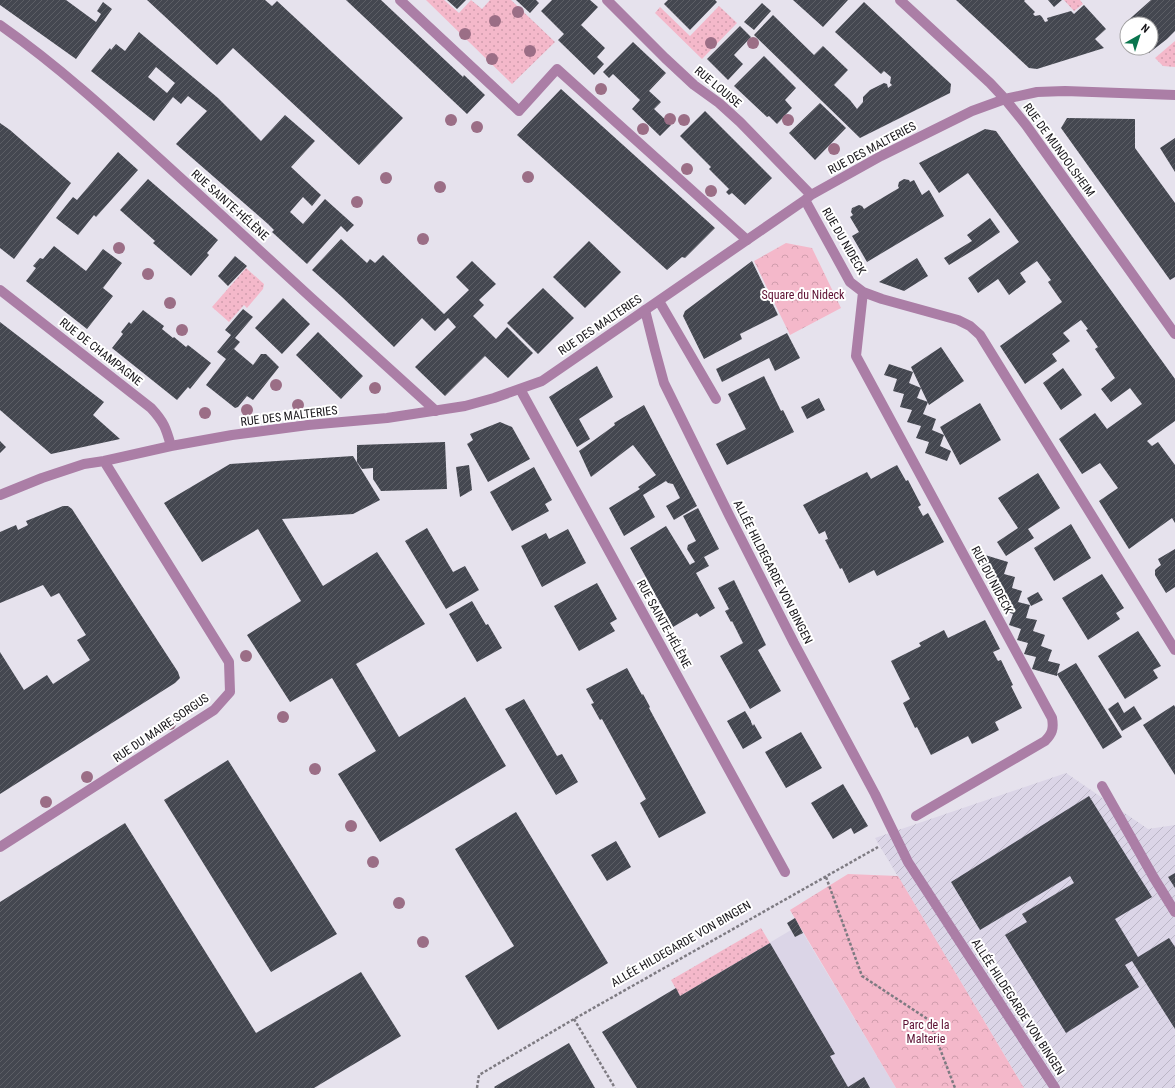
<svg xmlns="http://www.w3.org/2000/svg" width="1175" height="1088" font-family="'Roboto Condensed',sans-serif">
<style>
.built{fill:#dbd5e7}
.industrial{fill:url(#industrial-furrows)}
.grass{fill:url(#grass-dots)}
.forest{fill:url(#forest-crowns)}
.building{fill:url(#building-hatch);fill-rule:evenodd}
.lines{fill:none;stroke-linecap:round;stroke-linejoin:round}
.path{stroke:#7e7b82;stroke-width:2.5;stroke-dasharray:3 2;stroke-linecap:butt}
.service{stroke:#ab7ea6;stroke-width:10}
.pedestrian{stroke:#ab7ea6;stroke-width:10}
.minor{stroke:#ab7ea6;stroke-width:10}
.tree{fill:#9b6e86}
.labels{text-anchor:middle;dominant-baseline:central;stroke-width:4;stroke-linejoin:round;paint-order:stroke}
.street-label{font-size:12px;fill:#18161a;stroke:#fff}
.park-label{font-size:12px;fill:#5d1032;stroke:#fff}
</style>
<defs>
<pattern id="industrial-furrows" width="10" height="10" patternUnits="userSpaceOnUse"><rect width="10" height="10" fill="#dbd5e7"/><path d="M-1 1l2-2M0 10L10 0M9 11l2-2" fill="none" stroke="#bbb6c6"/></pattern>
<pattern id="grass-dots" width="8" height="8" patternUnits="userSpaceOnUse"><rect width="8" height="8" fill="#f4b8ca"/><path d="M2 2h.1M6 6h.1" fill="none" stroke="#d09dad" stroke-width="1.8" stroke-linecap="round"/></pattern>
<pattern id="forest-crowns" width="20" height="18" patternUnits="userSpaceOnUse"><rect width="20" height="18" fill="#f4b8ca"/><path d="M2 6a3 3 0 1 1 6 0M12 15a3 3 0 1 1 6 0" fill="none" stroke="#d09dad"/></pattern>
<pattern id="building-hatch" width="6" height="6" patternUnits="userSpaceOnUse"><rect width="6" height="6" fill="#444750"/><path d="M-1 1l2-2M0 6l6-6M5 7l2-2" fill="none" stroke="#5c5e65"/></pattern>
</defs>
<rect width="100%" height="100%" fill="#e6e2ed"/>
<path class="built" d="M791 930 795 937 803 933 896 1088H637L602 1032 676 988 680 996Z"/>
<path class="industrial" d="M1066 773 1148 829 1175 825V1088H1024L875 838Z"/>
<path class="grass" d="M426 0H444L459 13 471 0 482 9 490 0H511L555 42 512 84Z
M1064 0H1080L1083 4 1074 11Z
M719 6 737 23 702 59 655 13 660 7 690 36Z
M1175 41V67L1163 66 1155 58Z
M246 268 264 284 263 289 247 308 244 305 229 322 212 307Z
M761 928 770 943 680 996 671 980Z"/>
<path class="forest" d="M786 243 812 248 841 308 790 335 754 261Z
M848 874 898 876 1024 1088H896L790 910Z"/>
<path class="building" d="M0 0H66L96 22 101 14 97 11 103 2 112 9 76 59 0 5Z
M147 0H265L272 6 277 1 403 118 359 165 233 48 217 65Z
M346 0H381L463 77 464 75 485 95 467 114Z
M447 0H466L457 9Z
M516 0H536L539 3 530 13Z
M552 0H590L598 7 581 25 605 48 597 57 604 64 594 75 558 40 564 34 541 11Z
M668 0H715L717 2 690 30 664 4Z
M793 0H848L823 27Z
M956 0H1025L1024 1 1035 12 1033 14 1035 16 1040 15 1042 17 1045 22 1048 21 1047 18 1071 11 1074 14 1084 5 1106 29 1095 39 1104 48 1037 69 1029 68Z
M1048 0H1062L1054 7Z
M1151 0H1175V31L1167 39 1149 53 1145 48H1151V24H1127V28L1124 24Z
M864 2 951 84 950 93 860 138 754 35 773 15 814 55 823 46 848 70 834 85 850 100 857 109 863 102V97L870 90 884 83 887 84 888 88 892 85 890 83 891 77 884 71 881 74 835 32Z
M762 3 771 11 754 30 744 22Z
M740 26 751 37 734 55 743 64 728 80 707 59Z
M139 32 218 98 261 141 285 115 315 141 291 167 321 195 312 206 303 197 290 212 303 224 325 199 354 225 347 232 341 226 307 264 272 232 274 230 268 224 176 144 207 111 188 96 181 104 173 97 154 121 91 71 110 48 111 50 116 44 125 51ZM156 67 175 83 167 93 148 77Z
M633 42 666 73 649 91 661 102 654 109 671 125 660 136 632 109 640 100 613 74 609 78 603 72Z
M764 56 796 88 785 100 792 108 777 124 769 116 767 117 734 86Z
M561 89 715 228 685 258 682 257 667 270 517 135Z
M820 103 846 128 815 160 789 133Z
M705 111 772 178 745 205 732 193 729 195 726 192 729 189 709 169 711 167 680 136Z
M1067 118 1135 119V148L1175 203V277L1170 280 1061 128Z
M0 123 10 130 71 183 14 259 0 248Z
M985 129 996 131 1175 379V421L1147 441 1152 446 1158 442 1175 465V523L1172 518 1129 549 1099 501 1118 488 1100 463 1082 474 1059 439 1095 413 1107 429 1142 404 1130 388 1111 402 1101 389 1115 378 1095 349 1098 347 1086 330 1088 329 1081 320 1063 333 1070 341 1052 354 1057 361 1025 384 1000 346 1062 302 1048 282 1051 280 1037 261 1020 273 1026 282 1009 295 998 279 978 293 968 278 1019 242 968 173 939 193 919 163Z
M1175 138V172L1160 148Z
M118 152 138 170 96 217 94 215 78 235 56 218 73 197 77 200Z
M148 179 218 240 207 253 209 255 191 276 153 243 155 241 120 210Z
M904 179 909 180 910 182 914 180 922 195 929 190 944 216 867 262 852 236 859 232 850 217 853 215 851 212 852 208 859 205 862 206 864 209 872 204 899 188 898 186 899 182Z
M990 218 1000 232 977 248 949 265 944 258 972 241 967 235Z
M341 239 367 263 370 259 375 263 383 255 444 314 469 290 456 277 472 261 496 284 479 300 484 305 473 316 496 339 507 327 533 353 508 378 485 356 445 396 415 367 456 327 448 318 435 331 422 318 394 347 342 297 312 270Z
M589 241 621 272 585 308 553 277Z
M54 246 86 271 103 249 122 263 103 288 113 296 87 329 26 281 36 268 33 266 40 258 43 259Z
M235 256 247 266 228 286 218 276Z
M917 258 928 276 904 291 879 282Z
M752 261 778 315 740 334 742 339 704 359 683 316 685 311Z
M543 288 574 318 538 354 507 323Z
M283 298 310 324 282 354 255 328Z
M243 309 253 317 235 338 240 342 234 349 253 365 261 354H266L279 367 253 400 247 396 238 407 235 408 206 385 226 359 217 352 231 335 225 330Z
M143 310 164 326 162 329 173 338 174 337 186 347 188 345 211 363 190 389 188 387 177 400 112 348 123 334 121 332 129 322 131 324Z
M0 322 104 402 93 415 120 439 51 454 0 410Z
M318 332 363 376 341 399 296 355Z
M787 333 800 358 775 371 769 358 722 382 716 369Z
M941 347 964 381 929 405 911 367Z
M889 364 913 372 909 383 921 388 917 398 928 402 923 414 936 419 932 430 944 435 940 446 951 451 947 461 925 453 929 442 916 438 921 426 907 422 912 410 900 407 904 394 893 391 897 379 884 375Z
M597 366 613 397 579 419 590 439 577 447 549 397Z
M1063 368 1082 395 1061 410 1043 383Z
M764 376 781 411 783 410 794 432 727 465 716 444 746 429 728 394Z
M819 398 825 410 807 419 801 407Z
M980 403 1001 440 960 465 940 427Z
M644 405 697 506 674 520 666 506 680 498 673 484 668 483 666 481 643 495 655 517 624 536 609 508 640 489 638 487 656 475 633 445 591 477 579 451 615 425 614 423Z
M500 422 512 427 530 459 488 482 467 444 473 440 470 434Z
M0 441 6 447 0 453Z
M445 442 447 489 381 491 373 479V468L362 469 357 462V445Z
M353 456 380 500 353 514 282 519 323 586 377 552 425 624 356 664 399 737 465 697 506 766 380 842 338 774 376 751 332 678 290 702 247 635 301 601 258 529 202 562 164 503 230 464Z
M469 465 472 490 460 497 456 467Z
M897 465 906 481 908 480 921 505 918 507 923 516 928 513 944 542 877 576 874 570 849 583 842 568 840 569 825 540 828 539 825 531 819 534 803 505 867 472 871 479Z
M534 467 552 500 545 504 549 511 512 531 490 492Z
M1038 473 1060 508 1028 529 1034 538 1006 556 997 542 1018 528 998 498Z
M63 506H68L72 509 178 672 180 678 175 683 0 794V652L24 690 47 675 53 684 90 660 77 640 86 635 59 593 51 597 43 585 0 603V532L16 525 18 530 28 525 26 521Z
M698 508 719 549 704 557 709 566 696 573 715 608 700 617 697 613 673 627 630 548 666 526 690 565 691 564 695 562 687 549 688 545 696 541 683 516Z
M1071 524 1091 558 1054 581 1034 548Z
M427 528 453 572 465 566 479 590 446 609 405 541Z
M568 529 586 563 542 587 521 546 546 533 549 539Z
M1175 549V587L1166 593 1155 575V570L1157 568 1161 565 1158 559Z
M985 555 1008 562 1004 574 1015 577 1012 588 1022 591 1018 602 1030 605 1026 618 1037 620 1033 631 1045 635 1041 646 1052 650 1048 661 1060 664 1057 674 1076 663 1122 737 1103 749 1057 674V676L1032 669 1036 657 1024 654 1028 643 1017 640 1021 629 1009 625 1013 614 1003 610 1006 599 995 595 998 583 987 580 991 570 980 567Z
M1102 574 1124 608 1116 613 1120 619 1088 640 1062 598Z
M734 580 766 645 758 650 781 691 750 709 720 656 743 643 732 621 731 622 725 611 729 609 718 588Z
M597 583 617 619 610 623 615 631 579 651 554 606Z
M1038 592 1043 600 1031 606 1027 598Z
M472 601 486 625 488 624 502 648 477 662 449 614Z
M985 620 1000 649 993 652 998 661 1001 660 1013 685 1011 686 1022 708 995 722 999 730 972 744 968 736 931 755 917 727 915 728 903 703 910 699 891 661 921 646 919 643 944 630 948 638Z
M1138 631 1161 666 1153 670 1158 678 1125 699 1098 656Z
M627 668 642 695 643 694 650 707 649 708 706 813 659 838 640 803 646 799 608 730 602 719 600 720 591 704 594 703 586 689Z
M524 699 557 756 562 754 578 782 556 795 505 709Z
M1118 702 1124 713 1134 706 1142 719 1122 731 1108 709Z
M1174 705 1175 707V775L1143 725Z
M745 711 751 721V722L753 726 754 724 762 738 743 749 727 721Z
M801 732 822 768 786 788 765 752Z
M228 760 337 934 271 972 164 800Z
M843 784 868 826 854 834 851 828 833 839 811 803Z
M1089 796 1152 897 1115 919 1138 957 1169 938 1175 947V1029L1132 961 1125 965 1139 987 1066 1033 1005 935 1027 922 1022 914 1074 883 1070 876 980 930 951 882Z
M516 812 608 963 498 1030 465 976 514 946 455 849Z
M125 823 256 1033 361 972 401 1036 314 1088H0V902Z
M616 841 631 867 607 881 591 855Z
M1175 873V888L1168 877Z
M795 918 803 933 795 937 787 923Z
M770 943 835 1054 830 1056 848 1087 864 1077 870 1088H637L602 1032 676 988 680 996Z
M569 1043 595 1088H495L494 1087Z"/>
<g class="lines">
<path class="path" d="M826 877 862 976 929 1020 955 1088
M574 1019 615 1088
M477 1088 479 1075 574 1019 878 847"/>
<path class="service" d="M400 0 519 111 557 69 747 240
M1102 786 1154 878 1175 912"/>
<path class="pedestrian" d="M645 310 655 350 664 383 729 515 794 643 875 794 908 862 1055 1088"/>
<path class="minor" d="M607 0 665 58 694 85 719 103 740 122 811 195
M900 0 990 83 1005 99 1026 125 1175 334
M0 25C70 74 132 134 195 191 275 265 355 338 436 411
M805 200 850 282 863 292 882 299 958 320 970 326 980 335 1175 650
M0 290 151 408C164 422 166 428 171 446
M863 292 856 356 1052 718C1054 729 1052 734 1045 741L916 816
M659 301 716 399
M520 389 785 872
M0 495 42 478 84 464 104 461 171 446 232 435 308 425 387 418 465 406 494 398 542 381 805 200 811 195 881 156 972 111 1005 99 1037 92 1065 91 1175 95
M0 847 214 710 230 692 229 662 104 461"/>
</g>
<g class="tree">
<circle cx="518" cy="12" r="6"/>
<circle cx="495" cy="21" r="6"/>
<circle cx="465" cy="34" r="6"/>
<circle cx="711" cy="43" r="6"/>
<circle cx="753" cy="43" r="6"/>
<circle cx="530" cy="51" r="6"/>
<circle cx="492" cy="59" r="6"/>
<circle cx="601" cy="89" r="6"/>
<circle cx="670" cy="119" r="6"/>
<circle cx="451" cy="120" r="6"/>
<circle cx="684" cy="120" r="6"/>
<circle cx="788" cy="120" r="6"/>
<circle cx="477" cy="127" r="6"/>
<circle cx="643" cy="129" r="6"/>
<circle cx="834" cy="149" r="6"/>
<circle cx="687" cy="169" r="6"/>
<circle cx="528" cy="177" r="6"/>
<circle cx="386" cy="178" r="6"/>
<circle cx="440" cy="187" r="6"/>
<circle cx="711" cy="191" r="6"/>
<circle cx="357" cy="202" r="6"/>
<circle cx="423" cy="239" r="6"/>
<circle cx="119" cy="248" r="6"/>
<circle cx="148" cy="274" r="6"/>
<circle cx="170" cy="303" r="6"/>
<circle cx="182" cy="330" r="6"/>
<circle cx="276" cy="385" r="6"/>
<circle cx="375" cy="388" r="6"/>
<circle cx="298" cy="405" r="6"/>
<circle cx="247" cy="410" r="6"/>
<circle cx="205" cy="413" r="6"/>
<circle cx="246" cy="656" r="6"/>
<circle cx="283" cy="717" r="6"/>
<circle cx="170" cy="724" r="6"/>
<circle cx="315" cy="769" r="6"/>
<circle cx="87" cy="777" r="6"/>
<circle cx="46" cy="802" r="6"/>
<circle cx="351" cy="826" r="6"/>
<circle cx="373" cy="862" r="6"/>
<circle cx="399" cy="903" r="6"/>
<circle cx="423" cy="942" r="6"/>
</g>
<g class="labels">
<g class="street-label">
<text transform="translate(718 87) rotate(40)">RUE LOUISE</text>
<text transform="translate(872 148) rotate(-28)">RUE DES MALTERIES</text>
<text transform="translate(1059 150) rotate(54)">RUE DE MUNDOLSHEIM</text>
<text transform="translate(230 205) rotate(42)">RUE SAINTE-HÉLÈNE</text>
<text transform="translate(844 241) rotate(60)">RUE DU NIDECK</text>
<text transform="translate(600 325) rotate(-34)">RUE DES MALTERIES</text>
<text transform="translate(101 352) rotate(38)">RUE DE CHAMPAGNE</text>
<text transform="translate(289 416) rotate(-7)">RUE DES MALTERIES</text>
<text transform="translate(773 572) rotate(63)">ALLÉE HILDEGARDE VON BINGEN</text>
<text transform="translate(992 580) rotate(62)">RUE DU NIDECK</text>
<text transform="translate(664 624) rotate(61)">RUE SAINTE-HÉLÈNE</text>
<text transform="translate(161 728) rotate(-34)">RUE DU MAIRE SORGUS</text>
<text transform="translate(681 944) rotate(-30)">ALLÉE HILDEGARDE VON BINGEN</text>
<text transform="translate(1018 1007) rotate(57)">ALLÉE HILDEGARDE VON BINGEN</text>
</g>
<g class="park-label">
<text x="803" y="295">Square du Nideck</text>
<text x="926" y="1025">Parc de la<tspan x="926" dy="14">Malterie</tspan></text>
</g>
</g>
<g transform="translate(1139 36) rotate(39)"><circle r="19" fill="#ffffff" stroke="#a3a2a3"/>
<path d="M0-3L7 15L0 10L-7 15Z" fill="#0a754e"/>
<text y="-6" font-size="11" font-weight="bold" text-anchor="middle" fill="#18161a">N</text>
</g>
</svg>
